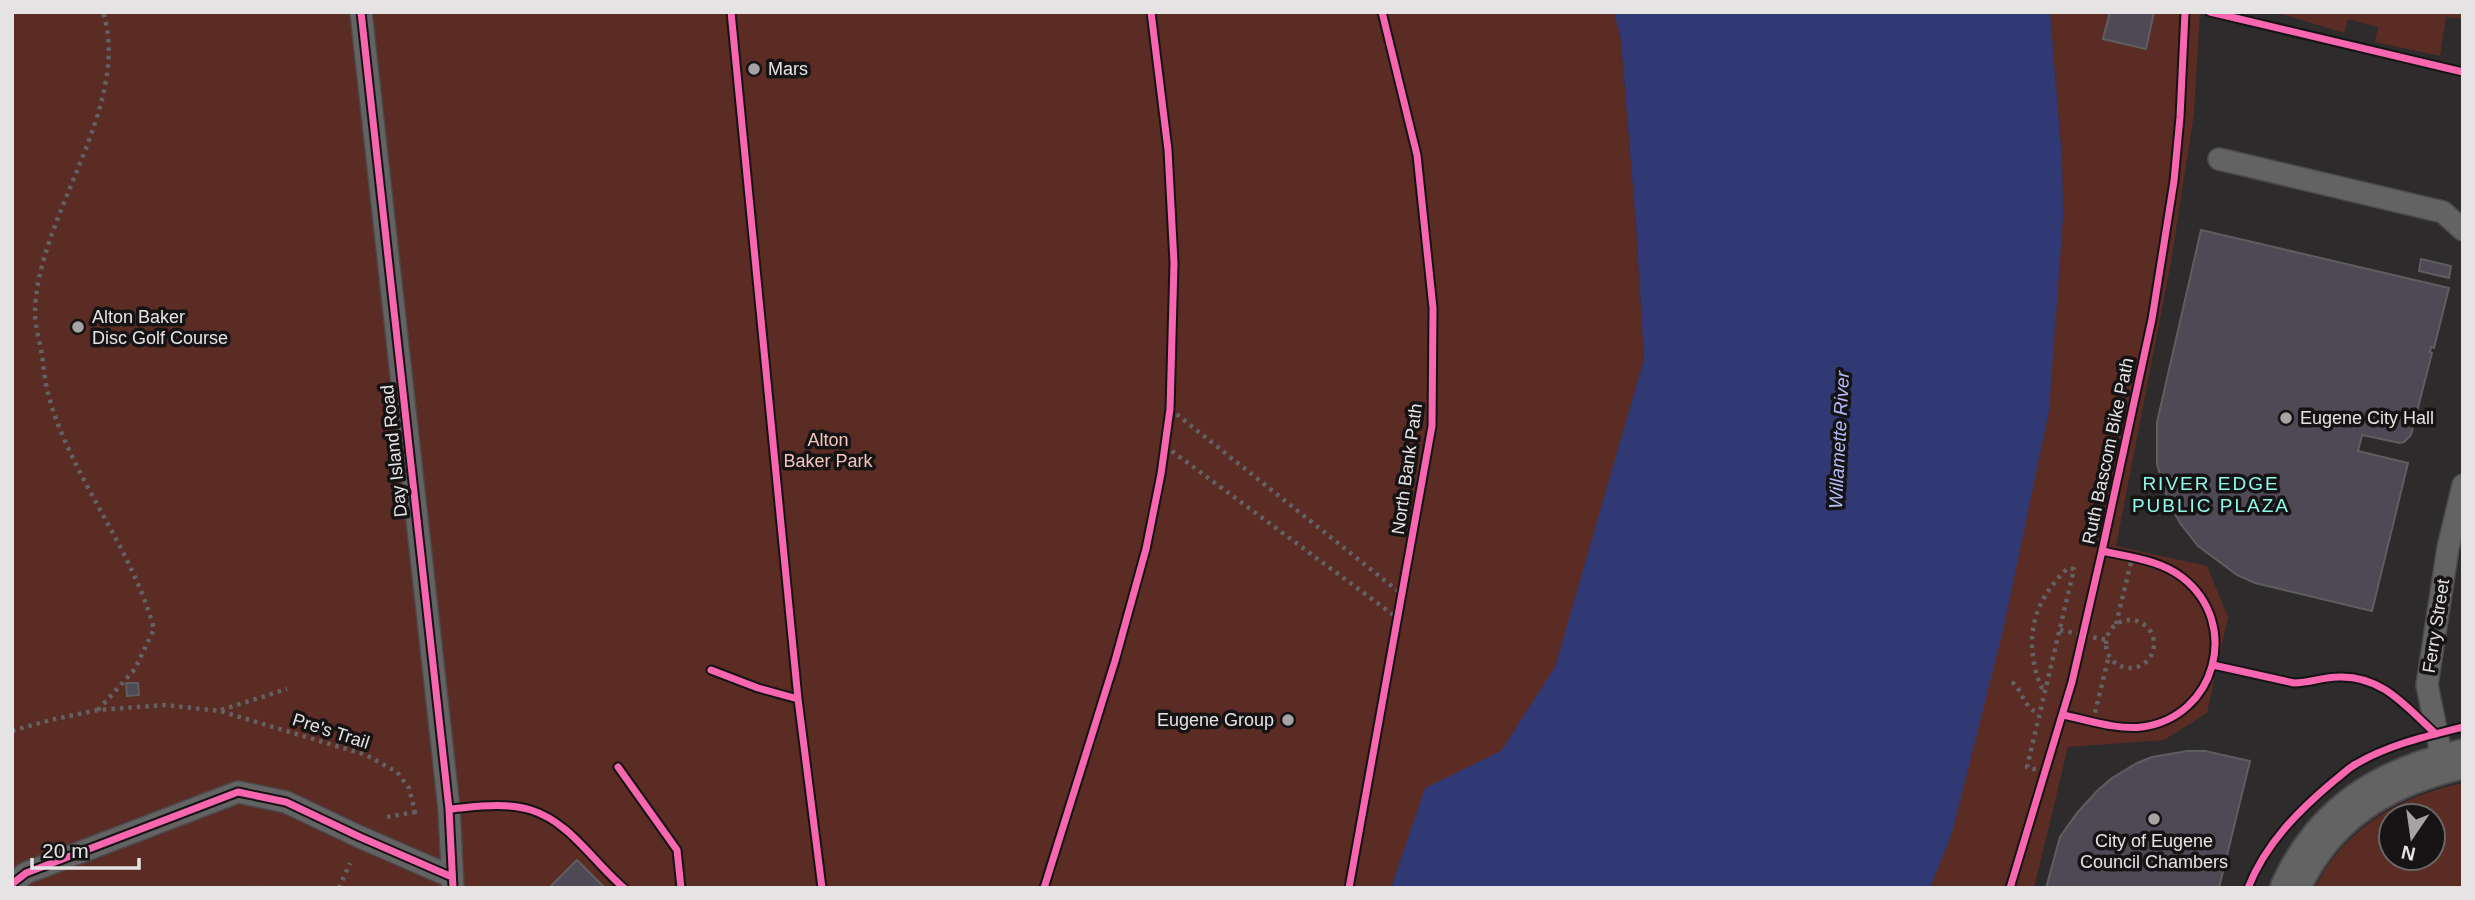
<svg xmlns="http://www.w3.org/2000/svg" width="2475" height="900" font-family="Arial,sans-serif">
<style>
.green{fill:#5b2c23;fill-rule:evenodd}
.water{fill:#313974}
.building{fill:#4f4855;stroke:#5f5e5f;stroke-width:2}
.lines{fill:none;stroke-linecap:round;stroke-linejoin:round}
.service-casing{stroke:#4c494b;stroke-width:24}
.tertiary-casing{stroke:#4c494b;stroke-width:42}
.path{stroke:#636162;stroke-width:4.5;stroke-dasharray:3.5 5;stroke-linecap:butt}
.service{stroke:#646364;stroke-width:21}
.tertiary{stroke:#646364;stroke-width:38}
.cycleway-casing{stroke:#151314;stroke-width:11}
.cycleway{stroke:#f766af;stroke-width:7}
.poi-dot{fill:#a5a3a4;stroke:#151314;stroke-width:2.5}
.labels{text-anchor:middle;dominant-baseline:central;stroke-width:7;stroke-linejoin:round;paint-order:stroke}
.poi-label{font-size:18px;fill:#e6e3e5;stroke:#151314;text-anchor:start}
.park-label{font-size:18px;fill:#f5c6bb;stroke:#151314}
.street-label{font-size:18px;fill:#e6e3e5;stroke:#151314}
.water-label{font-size:19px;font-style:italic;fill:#b1bef9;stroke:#151314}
.neighbourhood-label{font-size:19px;letter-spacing:2px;fill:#90f8eb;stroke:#151314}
</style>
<rect width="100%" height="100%" fill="#2d2b2c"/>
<path class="green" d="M12 12H1614L1621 40 1636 225 1644 359 1631 404 1572 675 1401 859 1391 888H12Z
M2050 12H2200L2194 113 2171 262 2116 546 2207 566 2228 617 2207 713 2164 740 2068 747 2034 888H1930L1947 843 2063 217 2062 160Z
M2275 12H2463V19L2446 17 2440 56 2375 42 2378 27 2348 19 2344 33Z
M2463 783V888H2315C2343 829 2401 796 2463 783ZM2391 816H2433V858H2391Z"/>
<path class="water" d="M1614 12H2050L2062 160 2063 217 2049 411 2004 626 1952 833 1930 888H1391L1425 788 1501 751 1555 667 1644 359 1636 225 1621 40Z"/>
<path class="building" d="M2110 12H2154L2146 49 2103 39Z
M2201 230 2449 288 2434 348 2431 347 2430 352 2432 353 2411 435 2404 442 2400 443 2362 435 2358 451 2408 463 2372 611 2255 583 2237 575 2198 546 2180 523 2168 501 2157 464V422Z
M2421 259 2451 266 2449 278 2419 271Z
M126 683H138L139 695 127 696Z
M2187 751H2205L2250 761 2219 888H2046L2060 837 2077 813 2098 790 2112 778 2137 763 2152 757Z
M577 860 605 888H549Z"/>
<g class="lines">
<defs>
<path id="service" d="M361 12 449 809 453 888
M2219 159 2443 212 2463 230
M2443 763 2427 685 2448 548 2463 485
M12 884 26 873 238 792 286 802 360 837 452 877"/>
<path id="tertiary" d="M2290 888C2325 812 2384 777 2463 759"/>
</defs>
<use href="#service" class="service-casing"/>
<use href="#tertiary" class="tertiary-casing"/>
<path class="path" d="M1170 409 1403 595
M1165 446 1399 619
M2106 644a24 24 0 1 1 48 0a24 24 0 1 1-48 0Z
M2116 624 2132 558
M2060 630 2106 640
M2012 682C2023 691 2023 706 2036 712
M98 710 135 669 154 629C132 547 72 479 49 397 45 384 44 369 42 355 40 342 35 327 35 313 36 217 133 106 103 12
M221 710 287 689
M2093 721 2109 655
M12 731 50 720 98 710 165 705 220 711 366 755 397 772 409 788 415 812 420 811
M2044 772 2027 767 2074 569 2068 568C2032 602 2023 640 2041 687L2046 688
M387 817 415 812
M248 888H265
M339 888 350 863"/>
<use href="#service" class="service"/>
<use href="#tertiary" class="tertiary"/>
<defs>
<path id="cycleway" d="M361 12 449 809 453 888
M731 12 798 699
M2210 12 2463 72
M2213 665 2294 683C2310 683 2323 677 2338 677 2382 675 2406 707 2436 734
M711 670 758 688 798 699 822 888
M2063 715C2088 720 2116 730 2142 727 2216 717 2241 624 2183 578 2161 560 2129 557 2102 551
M618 767 677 850 681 888
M449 809C474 807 507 802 531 810 570 822 594 863 624 888
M12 884 26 873 238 792 286 802 360 837 452 877
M1044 888 1115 661 1146 549 1161 474 1170 409 1174 263 1168 150 1151 12
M1349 888 1432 426 1433 308 1417 155 1382 12
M2010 888 2072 682 2102 551 2152 319 2174 181 2180 117 2185 12
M2248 888C2265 844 2299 810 2335 780 2342 775 2348 768 2356 764 2388 745 2427 736 2463 727"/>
</defs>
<use href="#cycleway" class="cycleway-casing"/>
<use href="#cycleway" class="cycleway"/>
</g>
<g class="poi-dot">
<circle cx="754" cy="69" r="7"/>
<circle cx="78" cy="327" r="7"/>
<circle cx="2286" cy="418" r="7"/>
<circle cx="1288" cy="720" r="7"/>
<circle cx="2154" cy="819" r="7"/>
</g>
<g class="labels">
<g class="poi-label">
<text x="768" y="69">Mars</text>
<text x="92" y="317">Alton Baker<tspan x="92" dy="21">Disc Golf Course</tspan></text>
<text x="2300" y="418">Eugene City Hall</text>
<text x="1274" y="720" text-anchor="end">Eugene Group</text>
<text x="2154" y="841" text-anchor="middle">City of Eugene<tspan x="2154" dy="21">Council Chambers</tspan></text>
</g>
<g class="park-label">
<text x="828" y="440">Alton<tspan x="828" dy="21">Baker Park</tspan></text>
</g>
<g class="street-label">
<text transform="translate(394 451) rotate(-96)">Day Island Road</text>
<text transform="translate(2108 451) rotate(-78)">Ruth Bascom Bike Path</text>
<text transform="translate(1407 469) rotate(-82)">North Bank Path</text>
<text transform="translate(2436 626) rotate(-81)">Ferry Street</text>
<text transform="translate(331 731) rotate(18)">Pre's Trail</text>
</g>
<g class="water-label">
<text transform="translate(1839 440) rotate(-87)">Willamette River</text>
</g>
<g class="neighbourhood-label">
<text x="2211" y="483">RIVER EDGE<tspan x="2211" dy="22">PUBLIC PLAZA</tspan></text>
</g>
</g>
<rect width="2475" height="900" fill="none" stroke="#e6e3e5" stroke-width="28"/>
<g transform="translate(2412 837) rotate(193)"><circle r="33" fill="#151314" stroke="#696668" stroke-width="2"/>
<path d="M0-5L12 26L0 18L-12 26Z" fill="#a5a3a4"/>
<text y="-10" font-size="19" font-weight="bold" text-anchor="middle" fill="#e6e3e5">N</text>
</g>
<path d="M32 858v10h107v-10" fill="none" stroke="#e6e3e5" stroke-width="3.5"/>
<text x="42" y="858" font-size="21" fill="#e6e3e5" stroke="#151314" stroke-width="5" paint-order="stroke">20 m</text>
</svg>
